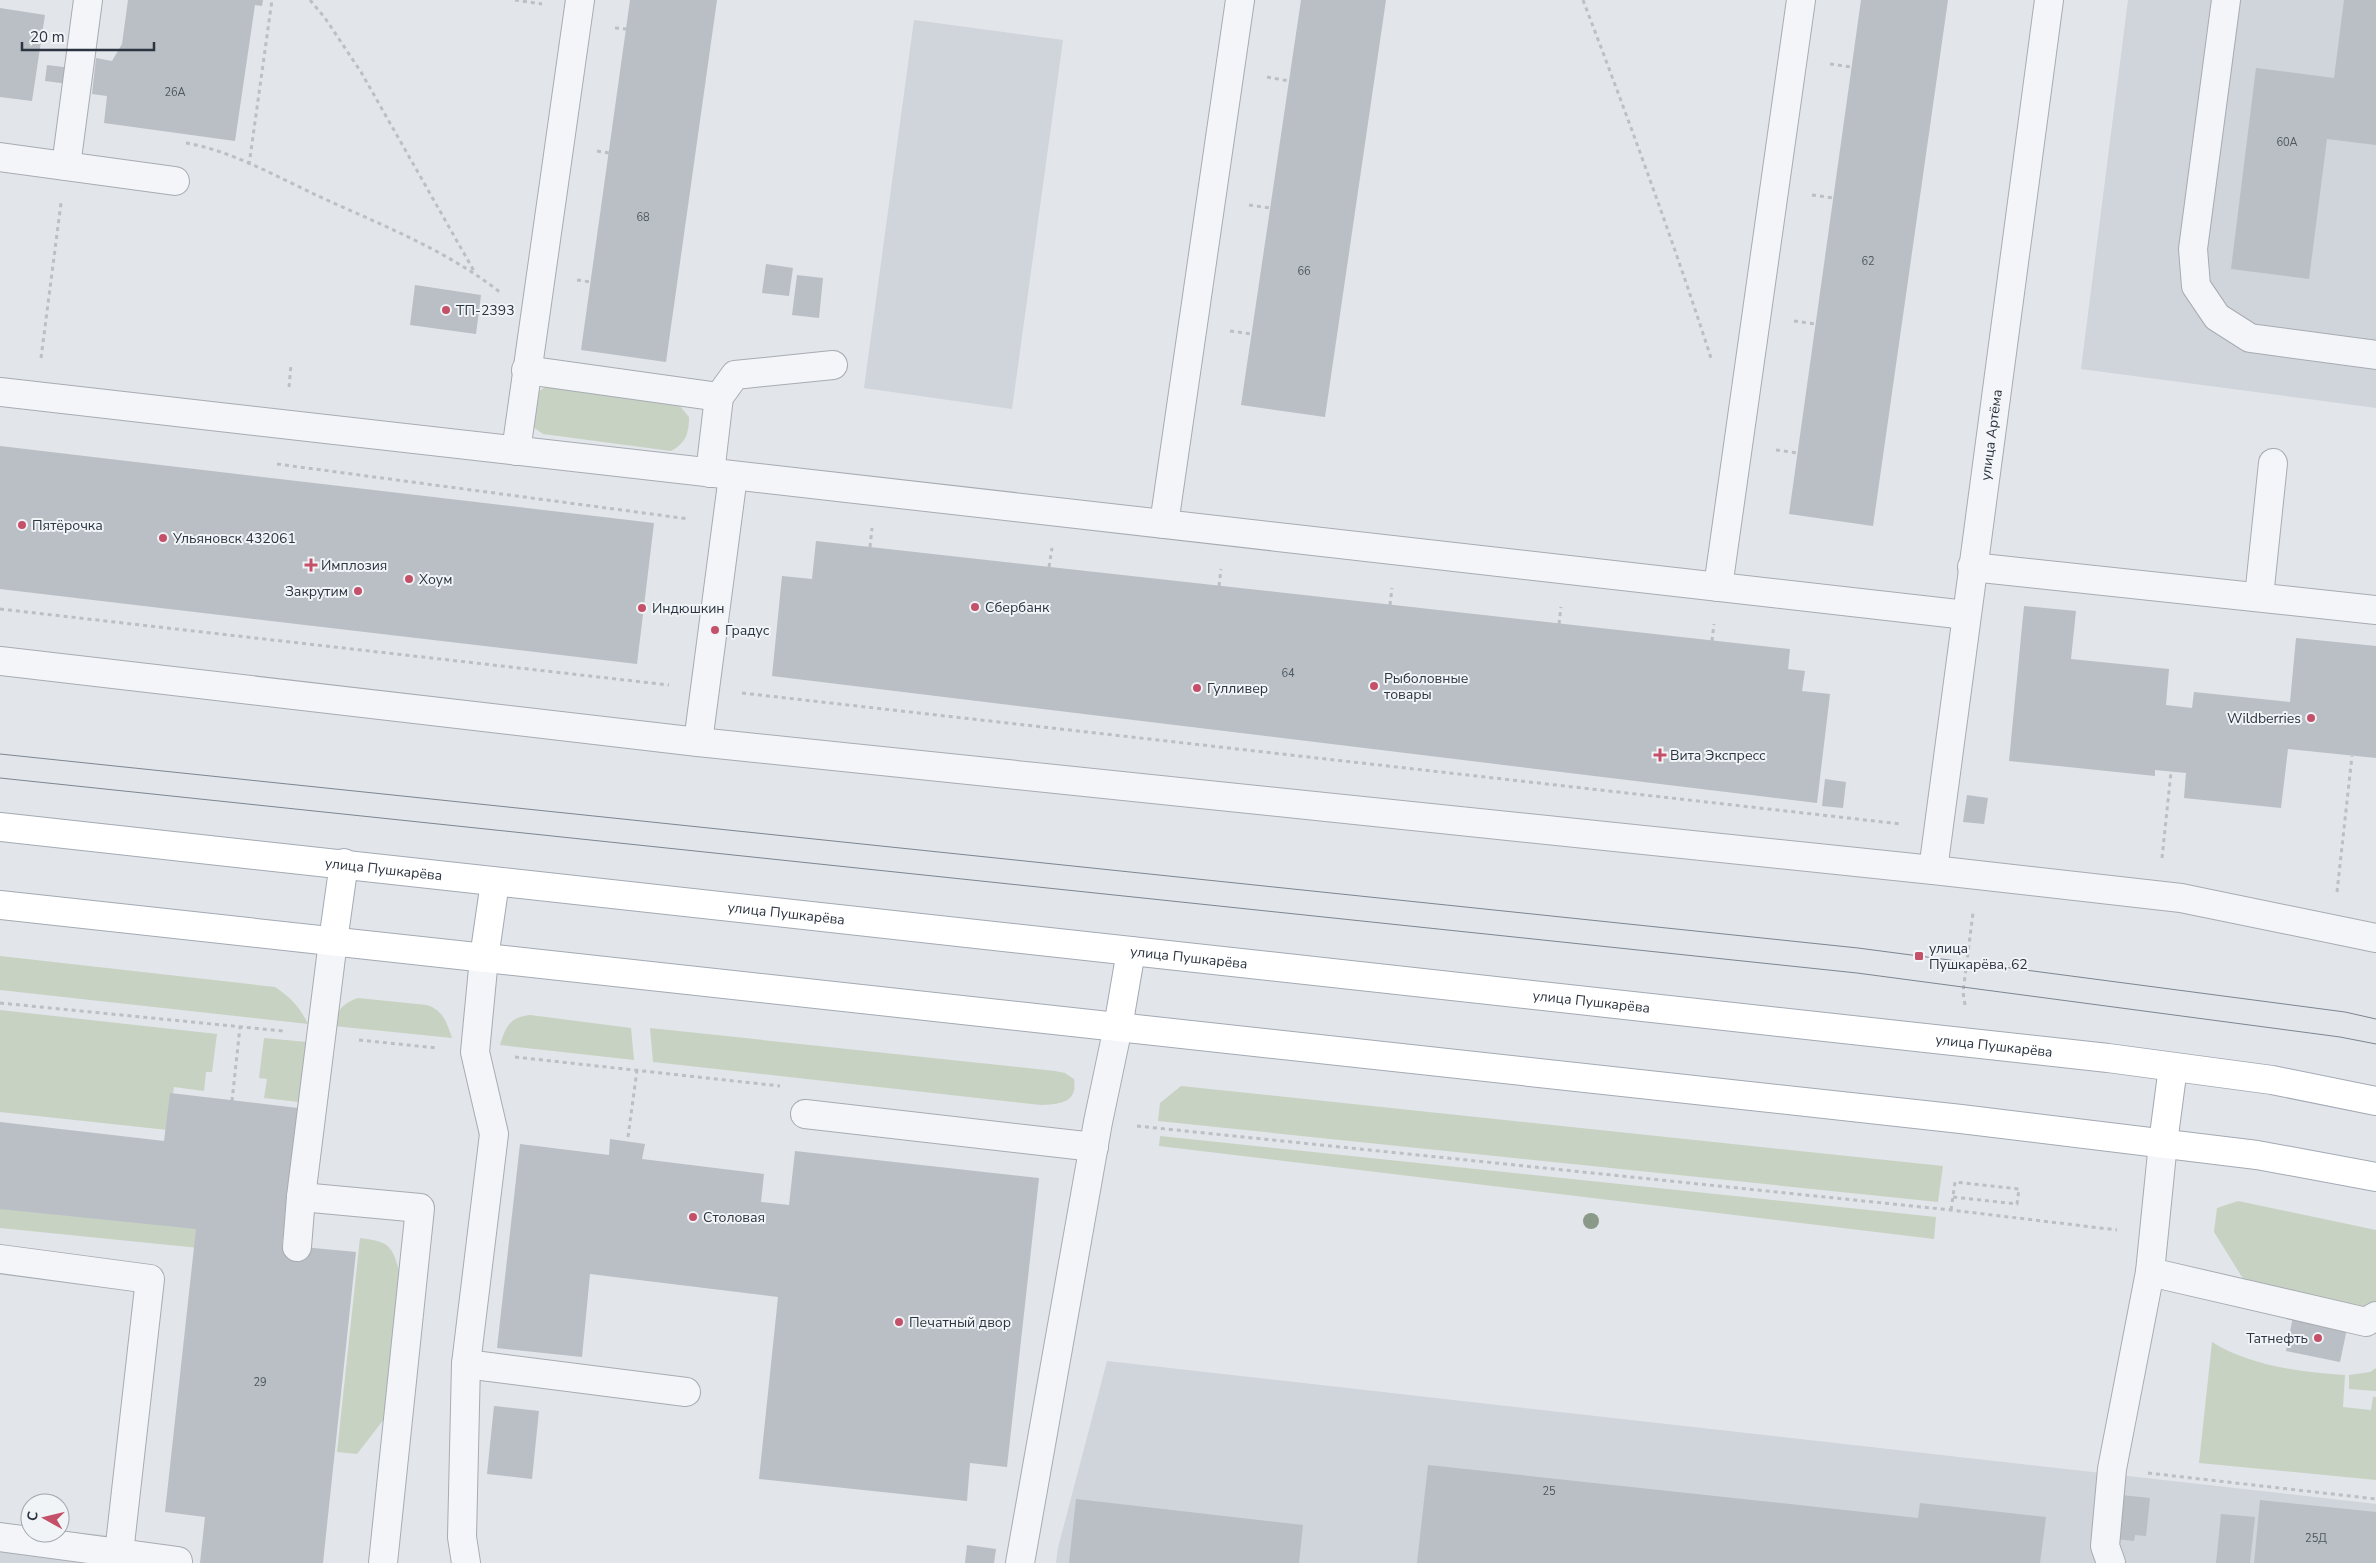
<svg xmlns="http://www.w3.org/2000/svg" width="2376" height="1563" font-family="'Nunito Sans',sans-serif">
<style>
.built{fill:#d0d4db}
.green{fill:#c8d2c3}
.building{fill:#b9bfc5}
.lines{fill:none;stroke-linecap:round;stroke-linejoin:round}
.minor-casing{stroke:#a7acb3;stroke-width:30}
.major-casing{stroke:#a2aab4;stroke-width:30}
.path{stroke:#bcbfc4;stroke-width:3;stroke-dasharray:4 4;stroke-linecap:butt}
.minor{stroke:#f4f5f8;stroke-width:28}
.major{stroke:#fff;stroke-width:28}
.tram{stroke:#7c8691;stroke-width:1}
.tree{fill:#8a9988}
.poi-dot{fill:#c45069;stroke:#f1f4f7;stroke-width:2}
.labels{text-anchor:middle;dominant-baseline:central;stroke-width:4;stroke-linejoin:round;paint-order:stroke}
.number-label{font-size:11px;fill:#4e5761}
.poi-label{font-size:14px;fill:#2b3440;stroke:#f1f4f7;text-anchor:start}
.street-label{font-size:14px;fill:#2b3440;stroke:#f1f4f7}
</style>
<rect width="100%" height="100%" fill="#e2e5e9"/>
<path class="built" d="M2128 0H2376V408L2081 369Z
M914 20 1063 40 1012 409 864 388Z
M1107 1361 2376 1504V1563H1056L1058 1548Z
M0 1525 60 1533V1531L116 1536 114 1563H0Z"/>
<path class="green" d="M545 387 679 405 689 417C689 433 686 443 671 451L543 434 533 427 535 394Z
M0 956 275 987C290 997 300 1007 308 1024L0 990Z
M358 998 427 1005C443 1010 447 1023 452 1038L334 1026C336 1011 343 1003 358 998Z
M0 1010 217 1034 212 1072H206L204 1091 174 1087 168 1130 0 1112Z
M530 1015 631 1028 634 1060 500 1045C506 1026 510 1017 530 1015Z
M650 1028 1055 1071 1065 1073 1074 1079C1078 1103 1060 1104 1041 1105L653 1062Z
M264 1038 307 1042 299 1102 264 1098 267 1079 259 1078Z
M1181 1086 1943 1166 1938 1202 1158 1121 1160 1103Z
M1160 1136 1936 1217 1934 1239 1159 1146Z
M0 1198 202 1220 199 1248 0 1228Z
M2238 1201 2376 1230V1304L2361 1310 2250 1284 2242 1277 2214 1232 2217 1208Z
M360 1238C392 1242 392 1246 401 1277L388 1414 357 1454 337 1452Z
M2212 1342C2250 1366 2301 1372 2345 1375L2343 1407 2371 1410 2373 1397H2376V1480L2199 1463Z
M2376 1368V1391L2349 1389V1375L2370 1372Z"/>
<path class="building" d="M128 0H263L262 6 255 5 235 141 104 123 107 96 92 94 96 58 112 61 122 44Z
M630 0H717L666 362 581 350Z
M1301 0H1386L1325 417 1241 405Z
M1861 0H1948L1873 526 1789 514Z
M2344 0H2376V145L2327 139 2309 279 2231 269 2256 68 2334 78Z
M0 8 45 15 32 101 0 97Z
M47 65 72 68 69 84 45 81Z
M766 264 793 268 789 296 762 293Z
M797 275 823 278 819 318 792 315Z
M415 285 481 295 476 334 410 325Z
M0 446 654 523 637 664 0 589Z
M816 541 1790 649 1788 669 1805 671 1802 691 1830 694 1817 803 772 676 782 576 812 579Z
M2024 606 2076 611 2071 659 2169 669 2166 705 2192 708 2194 692 2290 702 2296 638 2376 646V758L2288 749 2281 808 2184 798 2186 773 2155 770V776L2009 761Z
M1825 779 1846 782 1843 808 1822 806Z
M1967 795 1988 798 1984 824 1963 822Z
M170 1093 298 1108 282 1245 356 1252 323 1563H200L205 1517 165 1512 196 1229 0 1209V1122L164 1141Z
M610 1139 645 1144 642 1159 764 1174 761 1202 789 1205 795 1151 1039 1178 1007 1467 970 1463 967 1501 759 1479 778 1297 590 1274 582 1357 497 1348 520 1144 609 1155Z
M2294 1312 2348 1324 2340 1362 2286 1351Z
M494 1406 539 1411 532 1479 487 1474Z
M1428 1465 1918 1518 1920 1503 2046 1517 2040 1563H1417Z
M2121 1495 2150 1498 2146 1536 2135 1535 2134 1541 2117 1539Z
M1076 1499 1303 1525 1299 1563H1069Z
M2260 1500 2376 1512V1563H2254Z
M2221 1514 2255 1517 2250 1563H2216Z
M967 1545 996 1549 994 1563H965Z"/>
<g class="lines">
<defs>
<g id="minor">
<path d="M2226 0 2193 249 2196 286 2217 317 2250 338 2376 355"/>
<path d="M0 157 175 181"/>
<path d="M66 166 88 0"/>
<path d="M526 370 719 397"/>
<path d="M0 392 1966 615"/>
<path d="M516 451 580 0"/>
<path d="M710 473 719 397 735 375 833 365"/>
<path d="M1164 524 1240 0"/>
<path d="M1972 567 2376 610"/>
<path d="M1718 587 1801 0"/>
<path d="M2259 597 2273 463"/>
<path d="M0 661 698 742 1933 870 2181 898 2376 938"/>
<path d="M698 742 733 476"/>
<path id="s1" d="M1933 870 2049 0"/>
<path d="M805 1114 1094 1147"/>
<path d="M301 1197 420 1208 383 1563"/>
<path d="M297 1247 301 1197 333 941"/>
<path d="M0 1259 150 1279 119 1553"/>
<path d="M2150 1272 2366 1322 2376 1316"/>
<path d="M466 1364 686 1392"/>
<path d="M0 1537 178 1561"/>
<path d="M466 1563 462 1537 466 1364 494 1134 475 1052 484 958"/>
<path d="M1020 1563 1098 1122 1118 1027"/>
<path d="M2111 1563 2105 1546 2112 1469 2150 1272 2163 1143"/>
</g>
<g id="major">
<path id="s2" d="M0 827 2108 1058 2272 1080 2376 1101"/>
<path d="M0 905 1961 1119 2257 1155 2376 1177"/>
<path d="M333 941 344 863"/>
<path d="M484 958 495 882"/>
<path d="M1118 1027 1131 951"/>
<path d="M2163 1143 2173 1067"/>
</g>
</defs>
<use href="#minor" class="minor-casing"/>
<use href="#major" class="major-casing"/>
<path class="path" d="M310 0 325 18 361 72 474 271
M515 0 542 4
M1583 0C1628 118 1672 237 1711 358
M615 28 626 29
M1830 64 1852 67
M1267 77 1289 81
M186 143C229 150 276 176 316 195 379 224 447 250 501 293
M597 151 609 153
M249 165 272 0
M1812 195 1834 198
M1249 205 1270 208
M577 280 591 282
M1794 321 1816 324
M1230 331 1252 334
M41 358 61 203
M289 387 291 365
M1776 450 1798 453
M277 464 689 519
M870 547 872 528
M1049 567 1052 548
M1219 586 1221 569
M1390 605 1392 588
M0 609 669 685
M1559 624 1561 607
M1712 641 1714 624
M742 693 1901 824
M2162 858 2171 772
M2337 892 2352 756
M0 1003 283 1031
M1965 1005 1963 992 1973 913
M359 1040 437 1048
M515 1057 780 1086
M232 1101 240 1027
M1137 1126 1951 1210 2117 1230
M628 1137 637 1070
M1951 1210 1955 1182 2019 1189 2017 1204 1953 1197
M2148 1473 2376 1499"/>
<use href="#minor" class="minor"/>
<use href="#major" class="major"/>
<path class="tram" d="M0 754 1858 948 2345 1012 2376 1019
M0 778 1857 973 2340 1037 2376 1044"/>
</g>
<circle class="tree" cx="1591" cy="1221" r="8"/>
<g class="poi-dot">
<circle cx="446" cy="310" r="5"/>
<circle cx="22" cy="525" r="5"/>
<circle cx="163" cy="538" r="5"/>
<path d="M308.5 557.5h5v5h5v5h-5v5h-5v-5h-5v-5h5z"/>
<circle cx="409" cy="579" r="5"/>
<circle cx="358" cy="591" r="5"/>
<circle cx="975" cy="607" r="5"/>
<circle cx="642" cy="608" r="5"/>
<circle cx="715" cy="630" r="5"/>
<circle cx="1374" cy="686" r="5"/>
<circle cx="1197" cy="688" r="5"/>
<circle cx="2311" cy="718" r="5"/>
<path d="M1657.5 747.5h5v5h5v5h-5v5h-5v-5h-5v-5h5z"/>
<rect x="1914" y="951" width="10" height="10" rx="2.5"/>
<circle cx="693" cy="1217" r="5"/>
<circle cx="899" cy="1322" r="5"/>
<circle cx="2318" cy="1338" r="5"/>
</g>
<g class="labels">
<g class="number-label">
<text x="175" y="92">26А</text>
<text x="2287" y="142">60А</text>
<text x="643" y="217">68</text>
<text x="1868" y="261">62</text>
<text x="1304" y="271">66</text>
<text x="1288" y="673">64</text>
<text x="260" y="1382">29</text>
<text x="1549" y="1491">25</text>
<text x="2316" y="1538">25Д</text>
</g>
<g class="poi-label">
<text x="456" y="310">ТП-2393</text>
<text x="32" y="525">Пятёрочка</text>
<text x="173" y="538">Ульяновск 432061</text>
<text x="321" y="565">Имплозия</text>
<text x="419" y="579">Хоум</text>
<text x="348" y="591" text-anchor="end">Закрутим</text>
<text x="985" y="607">Сбербанк</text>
<text x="652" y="608">Индюшкин</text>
<text x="725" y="630">Градус</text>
<text x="1384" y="678">Рыболовные<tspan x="1384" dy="16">товары</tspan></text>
<text x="1207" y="688">Гулливер</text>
<text x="2301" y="718" text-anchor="end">Wildberries</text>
<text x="1670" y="755">Вита Экспресс</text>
<text x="1929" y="948">улица<tspan x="1929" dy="16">Пушкарёва, 62</tspan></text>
<text x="703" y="1217">Столовая</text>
<text x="909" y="1322">Печатный двор</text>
<text x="2308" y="1338" text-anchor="end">Татнефть</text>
</g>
<g class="street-label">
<text stroke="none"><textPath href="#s1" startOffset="439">улица Артёма</textPath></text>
<text stroke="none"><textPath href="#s2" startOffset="386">улица Пушкарёва</textPath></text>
<text stroke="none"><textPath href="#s2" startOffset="791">улица Пушкарёва</textPath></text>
<text stroke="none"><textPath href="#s2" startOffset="1196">улица Пушкарёва</textPath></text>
<text stroke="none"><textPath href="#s2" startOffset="1601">улица Пушкарёва</textPath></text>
<text stroke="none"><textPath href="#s2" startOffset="2006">улица Пушкарёва</textPath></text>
</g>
</g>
<g transform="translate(45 1518) rotate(278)"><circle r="24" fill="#f1f4f7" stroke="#a2a7ae"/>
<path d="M0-4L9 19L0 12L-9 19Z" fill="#c45069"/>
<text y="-8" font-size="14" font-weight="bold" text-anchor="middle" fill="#2b3440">С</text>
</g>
<path d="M22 42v8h132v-8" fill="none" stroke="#2b3440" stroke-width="2.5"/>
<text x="30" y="42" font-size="15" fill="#2b3440" stroke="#f1f4f7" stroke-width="4" paint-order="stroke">20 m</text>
</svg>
